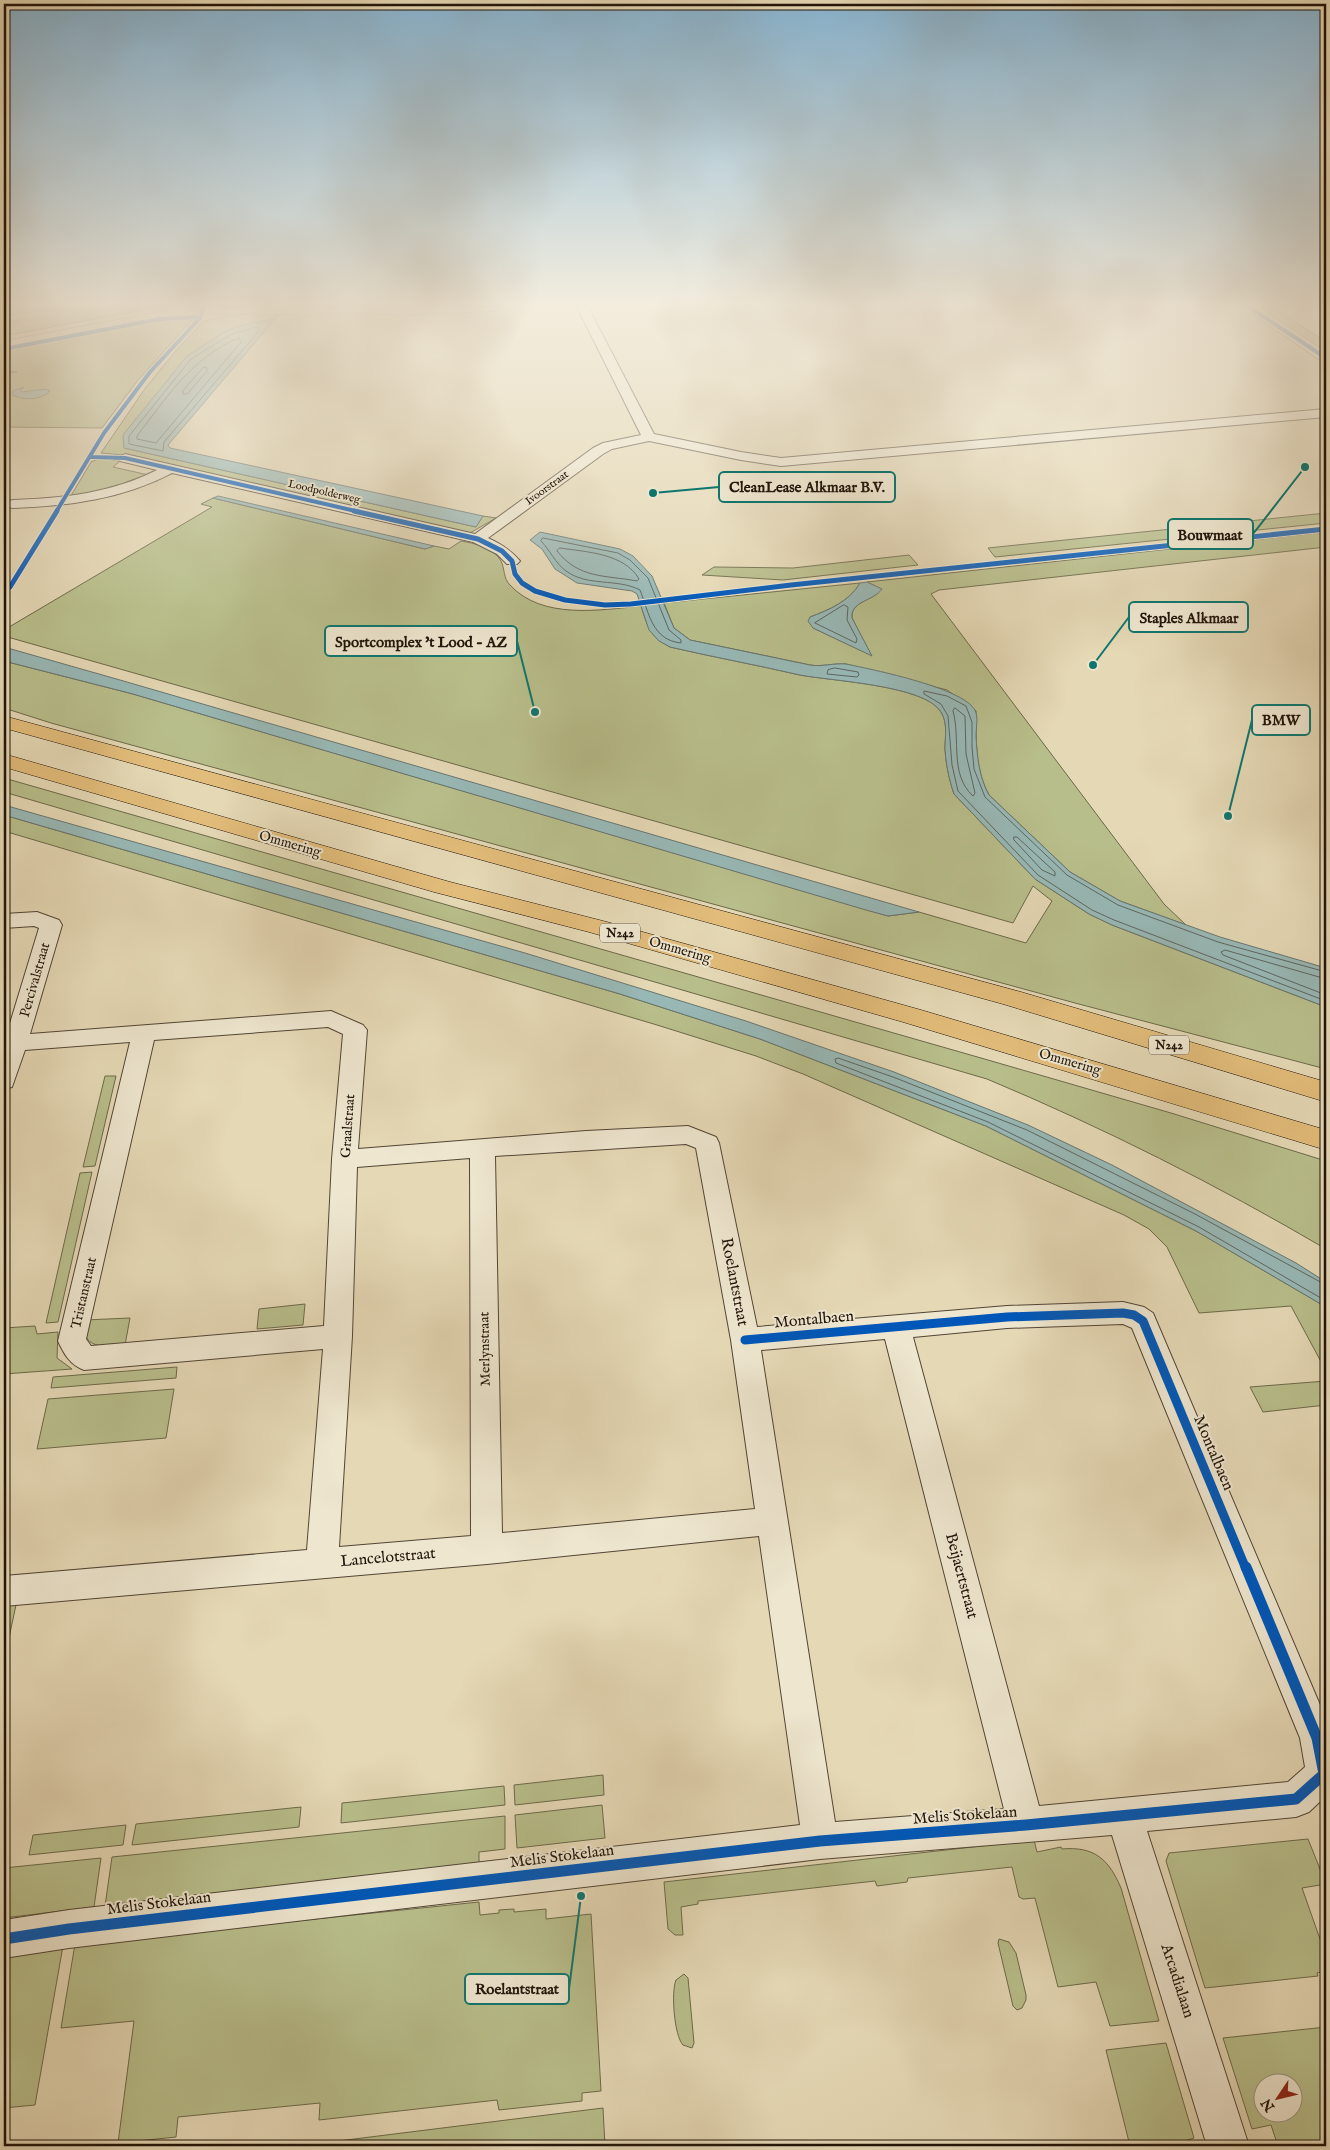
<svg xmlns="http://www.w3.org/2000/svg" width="1330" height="2150" font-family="'IM FELL English',serif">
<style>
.green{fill:#b8be8b;stroke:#6c694a;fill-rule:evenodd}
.water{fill:#98b8b6;stroke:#687671}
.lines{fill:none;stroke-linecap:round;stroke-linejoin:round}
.shore{stroke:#5c6660;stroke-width:1}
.minor-casing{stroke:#524535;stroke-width:2}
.tertiary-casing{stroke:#524535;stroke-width:1}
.trunk-casing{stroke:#21140a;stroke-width:1}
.minor{fill:#eee6cf;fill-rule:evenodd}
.tertiary{fill:#eee6cf;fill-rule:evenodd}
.trunk{fill:#e2bc7a;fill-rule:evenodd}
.cycleway-far3-casing{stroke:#eee6cf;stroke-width:5.5}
.cycleway-far2-casing{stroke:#eee6cf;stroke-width:7}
.cycleway-far1-casing{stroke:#eee6cf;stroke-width:12}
.cycleway-casing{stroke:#eee6cf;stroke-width:14}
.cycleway-far3{stroke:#0057b8;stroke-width:4}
.cycleway-far2{stroke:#0057b8;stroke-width:5}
.cycleway-far1{stroke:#0057b8;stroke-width:9}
.cycleway{stroke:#0057b8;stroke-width:11}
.labels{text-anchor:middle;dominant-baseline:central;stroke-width:4;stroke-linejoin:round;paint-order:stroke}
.far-street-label{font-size:11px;fill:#21140a;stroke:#eee6cf}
.shield{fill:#eee6cf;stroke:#5e5345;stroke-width:1}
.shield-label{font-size:12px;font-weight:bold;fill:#21140a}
.street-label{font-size:14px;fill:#21140a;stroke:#eee6cf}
.near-street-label{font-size:16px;fill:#21140a;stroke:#eee6cf}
.leader{fill:none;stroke:#0f766e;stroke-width:2}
.callout-dot{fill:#0f766e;stroke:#eee6cf;stroke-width:2}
.callout{fill:#eee6cf;stroke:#0f766e;stroke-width:2}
.callout-label{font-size:15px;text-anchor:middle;font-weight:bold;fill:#21140a}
</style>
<rect width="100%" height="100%" fill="#e5d8b5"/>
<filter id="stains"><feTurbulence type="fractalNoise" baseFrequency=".004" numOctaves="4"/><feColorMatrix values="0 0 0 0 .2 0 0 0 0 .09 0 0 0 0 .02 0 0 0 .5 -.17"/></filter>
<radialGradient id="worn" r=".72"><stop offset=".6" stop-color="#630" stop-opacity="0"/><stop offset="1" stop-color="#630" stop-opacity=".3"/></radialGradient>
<path class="green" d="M75 307H91L4 323V315Z
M106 307H157L4 336V325Z
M1255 307H1272L1326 342V352Z
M257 312 281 313 275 319 243 325 228 330 187 356 124 448 476 527 483 516 496 518 470 533 124 455 101 453 144 390 179 347 204 321 222 317Z
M193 319 139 379 102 428 4 427V374L17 372 4 370V350L154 322Z
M100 458 120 461 113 467 153 476 69 499 91 462Z
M213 498 425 549 434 546 449 549 461 541C474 543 494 548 501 561 505 569 503 578 510 585 542 620 600 610 641 606 648 627 649 636 670 647 713 657 757 665 800 675 831 681 925 685 941 712 948 723 945 736 945 749 946 765 949 779 954 794L1035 879 1089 914 1112 925 1326 1007V1069L1075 1003 51 723 4 708V661L133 694 888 916 919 912 1026 943 1052 901 1033 886 1013 923 4 636V630L212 507 201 504Z
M1326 513V523L995 557 988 548Z
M1326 532V547L939 590 931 594 1164 904 1186 925 1120 901 1070 872 989 795C975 770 976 739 976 711L947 690 846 664C834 663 822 667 810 665L690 640 674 628 664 603 860 583C850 601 829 610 810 617L813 628 871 655 852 618C850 601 874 601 881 589L867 582Z
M909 555 918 565 783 580 702 575 714 567 793 568Z
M4 778 981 1058 1171 1113 1326 1161V1249C1217 1185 1104 1128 987 1079L4 792Z
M4 815 620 994 760 1039 986 1126 1196 1231 1326 1307V1371L1291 1306 1199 1313 1167 1247 1149 1229 1124 1215 803 1074 756 1056 657 1025 4 831Z
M105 1076H116L95 1166 83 1167Z
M92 1172 58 1322 46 1323 80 1173Z
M305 1304 303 1325 257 1329 259 1309Z
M130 1318 125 1345C103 1346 81 1351 85 1320Z
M35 1326 37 1334 58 1332 57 1358 72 1369 4 1374V1328Z
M177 1367 176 1378 51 1388 53 1377Z
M1326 1381V1405L1263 1412 1250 1387Z
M174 1389 166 1438 37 1449 48 1399Z
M16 1605 4 1661V1606Z
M603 1775 604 1795 515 1805 514 1785Z
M504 1786 505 1805 341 1823 342 1803Z
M602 1805 605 1838 517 1848 515 1815Z
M301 1807 299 1827 132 1845 136 1824Z
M505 1816V1849L479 1852V1866L105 1906 112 1857Z
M126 1825 123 1845 29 1855 33 1835Z
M1308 1839 1326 1884 1302 1888 1326 1956V1971L1317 1973 1318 1976 1205 1988 1166 1861 1169 1853Z
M1034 1840 1037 1852 1061 1847 1062 1849C1095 1846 1109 1860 1121 1888L1159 2021 1110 2026 1096 1982 1058 1987 1035 1898 1023 1899 1019 1897 1012 1867 908 1878 907 1882 877 1886 875 1881 698 1901V1904L681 1907 683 1935H675L668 1929 664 1882Z
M101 1858 94 1907 4 1918V1868Z
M479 1902 480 1915 499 1913V1910L514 1909V1912L546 1909V1919L591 1914 601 2091 582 2093V2101L499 2110 497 2100 319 2120 320 2103 178 2117 176 2137 118 2143 134 2021 61 2028 75 1944Z
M999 1939 1009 1942 1016 1953 1026 1995V2000L1022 2008 1017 2010 1013 2006 998 1943Z
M63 1946 35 2105 4 2108V1954Z
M684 1974 688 1978 694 2043 692 2048 683 2045C674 2035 671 1992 676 1980Z
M1326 2027V2146H1278L1271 2125 1252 2129 1223 2038ZM1262 2082H1292V2112H1262Z
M1166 2043 1194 2138 1175 2144V2146H1130L1106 2050Z
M603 2108 605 2146H298Z"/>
<path class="water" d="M4 307H75L4 315Z
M275 319 168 445 170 448 483 516 476 527 124 448 123 435 187 356 228 330 243 325Z
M24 387 20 391 23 392 45 389 50 391C42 400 23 401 13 395V391Z
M218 496 434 546 425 549 213 498Z
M540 532 620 549 633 556 652 576 674 628 690 640 810 665C822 667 834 663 846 664 870 669 971 689 976 713 978 720 976 728 976 736 977 755 979 778 989 795L1070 872 1120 901 1220 937 1326 968V1007L1112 925 1089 914 1035 879 954 794C949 779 946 765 945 749 945 736 948 723 941 712 925 685 831 681 800 675 757 665 713 657 670 647L659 641 649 630 637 594 632 591 577 583 555 569 542 549 530 540Z
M867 582 882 589C874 601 850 601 852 618L872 656 813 628 808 621 810 617C829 610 850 601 860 583Z
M4 647 120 680 919 912 888 916 866 910 133 694 4 661Z
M4 805 525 953 746 1021 894 1072 1028 1125 1112 1165 1296 1263 1326 1282V1307L1196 1231 986 1126 760 1039 620 994 4 815Z"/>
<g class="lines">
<path class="shore" d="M256 327 259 328V331L164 442 163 451 129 444V436L191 359 230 335Z
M239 338 241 342 156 443 137 439V436C167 397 192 357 239 338Z
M204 367 207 368V371L187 394H183V391Z
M543 538 618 553 630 560 648 578 669 630 681 640V643C652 640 649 613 640 590 617 578 588 587 566 571 555 563 550 550 541 541Z
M560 548C586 552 624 553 639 579L637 581C605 575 579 579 557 551Z
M844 605 848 607 847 620 857 639 856 643 815 623Z
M835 668 858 672 859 675 857 677 827 674 828 670Z
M955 708 965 716 966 754 975 793 973 796C949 774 961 739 953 711Z
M1014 837H1017L1055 872V876L1042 870 1014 840Z
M1326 972 1218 942 1118 905 1067 875 985 797 974 769 972 747V722L966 706 947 696 924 691V694L941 704 948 716 952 765 958 791 1038 875 1092 910 1114 920 1326 1001
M1326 979 1225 950 1221 952 1223 955 1326 995
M1326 1285 1195 1214 1027 1130 893 1077 838 1058 835 1059 836 1063 988 1122 1199 1227 1326 1301"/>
<defs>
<path id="minor" d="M577 307H588L654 434 741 452 781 458 1326 409V417L781 466 741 460 649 441 612 449 603 454 488 538C501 544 511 550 520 561L517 564H507L497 554 473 542 172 473C122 499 69 506 13 508L8 507 6 504 8 501 13 500C64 498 112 493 157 470L120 461 118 458 125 454 475 534 593 448 603 443 641 435Z
M37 912 59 920 62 925 30 1034 331 1011 363 1025 367 1030 358 1149 586 1131 688 1126 716 1137 719 1143 757 1327 1007 1306 1123 1302 1144 1307 1153 1313 1326 1719V1796L1309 1812 1296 1817 1147 1831 1249 2146H1207L1112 1835 820 1859 69 1948 4 1958V1920L69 1910 800 1825 759 1536 487 1564 4 1606V1576L307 1550 323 1349 84 1370C70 1365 64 1354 58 1341L130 1042 25 1050 12 1087 4 1089V1043L39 928 34 926 4 928V914ZM328 1027 343 1034 332 1159 324 1326 91 1346 86 1339 154 1040ZM686 1144 696 1148 731 1340 755 1509 502 1533 495 1156ZM470 1158 471 1536 339 1547 352 1336 357 1167ZM1123 1324 1132 1328 1300 1738 1305 1767 1288 1782 1039 1806 913 1337 1007 1328ZM885 1339 1004 1809 835 1822 761 1350Z"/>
<path id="tertiary" d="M502 307 496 311 400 315 339 312 312 315 237 313 181 316 4 349V341L181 308Z
M1243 307H1258L1326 352V362L1321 361Z"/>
<path id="trunk" d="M4 716 1021 992 1326 1082V1102L1003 1004 4 728Z
M4 754 450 882 607 922 921 1010 1326 1130V1150L903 1022 589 932 434 892 4 767Z"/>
</defs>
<use href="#minor" class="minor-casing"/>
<use href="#tertiary" class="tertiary-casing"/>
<use href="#trunk" class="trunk-casing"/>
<use href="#minor" class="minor"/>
<use href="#tertiary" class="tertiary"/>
<use href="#trunk" class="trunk"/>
<defs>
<path id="cycleway-far3" d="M1249 307 1326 358
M4 349 160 319 201 317
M91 457 125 458 360 512
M56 512 104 433 150 372 201 317 203 307"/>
<path id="cycleway-far2" d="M354 511 478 539 502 551 512 561 515 574 522 583 535 591 565 600 605 605 631 604 791 585 1326 529
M4 590 10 587 57 511"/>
<path id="cycleway-far1" d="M745 1340 1007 1317 1123 1313 1134 1315 1143 1321 1246 1569"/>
<path id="cycleway" d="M4 1939 69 1929 820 1841 1026 1825 1296 1799 1324 1774 1317 1738 1246 1567"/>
</defs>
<use href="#cycleway-far3" class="cycleway-far3-casing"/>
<use href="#cycleway-far2" class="cycleway-far2-casing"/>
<use href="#cycleway-far1" class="cycleway-far1-casing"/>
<use href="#cycleway" class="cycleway-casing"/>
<use href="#cycleway-far3" class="cycleway-far3"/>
<use href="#cycleway-far2" class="cycleway-far2"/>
<use href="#cycleway-far1" class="cycleway-far1"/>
<use href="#cycleway" class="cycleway"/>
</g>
<linearGradient id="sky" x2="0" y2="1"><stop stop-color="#88b6d4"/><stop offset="0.5" stop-color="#f3edde"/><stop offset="1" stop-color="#f3edde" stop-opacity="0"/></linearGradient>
<rect width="1330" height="608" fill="url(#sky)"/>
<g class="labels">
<g class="far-street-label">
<text transform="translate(547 488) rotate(-36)">Ivoorstraat</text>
<text transform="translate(324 492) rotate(13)">Loodpolderweg</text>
</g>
<g class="shield">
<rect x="600" y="923.5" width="40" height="19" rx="4"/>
<rect x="1149" y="1035.5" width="40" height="19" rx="4"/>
</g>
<g class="shield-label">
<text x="620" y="933">N242</text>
<text x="1169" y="1045">N242</text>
</g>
<g class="street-label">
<text transform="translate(290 844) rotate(16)">Ommering</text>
<text transform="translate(680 950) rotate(16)">Ommering</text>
<text transform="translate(35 980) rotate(-74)">Percivalstraat</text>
<text transform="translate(1070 1062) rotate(16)">Ommering</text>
<text transform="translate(348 1126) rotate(-86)">Graalstraat</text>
<text transform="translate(84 1293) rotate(-77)">Tristanstraat</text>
<text transform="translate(485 1349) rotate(-91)">Merlynstraat</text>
</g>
<g class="near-street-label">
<text transform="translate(734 1282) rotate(79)">Roelantstraat</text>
<text transform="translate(814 1320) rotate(-5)">Montalbaen</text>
<text transform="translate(1213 1453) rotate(67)">Montalbaen</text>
<text transform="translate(388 1558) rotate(-5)">Lancelotstraat</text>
<text transform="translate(961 1576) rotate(75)">Beijaertstraat</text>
<text transform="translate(965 1816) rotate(-4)">Melis Stokelaan</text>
<text transform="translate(562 1857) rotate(-7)">Melis Stokelaan</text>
<text transform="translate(159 1904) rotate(-7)">Melis Stokelaan</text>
<text transform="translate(1177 1981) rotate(72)">Arcadialaan</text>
</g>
</g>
<path class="leader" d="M653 493L719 487M1305 467L1253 534M1093 665L1129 617M535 712L517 641M1228 816L1252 720M581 1896L569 1989"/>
<g class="callout-dot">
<circle cx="653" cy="493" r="5"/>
<circle cx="1305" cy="467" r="5"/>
<circle cx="1093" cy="665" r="5"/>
<circle cx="535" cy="712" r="5"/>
<circle cx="1228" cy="816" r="5"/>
<circle cx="581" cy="1896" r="5"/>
</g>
<g class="callout">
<rect x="719" y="472" width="176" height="30" rx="5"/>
<rect x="1168" y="519" width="85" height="30" rx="5"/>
<rect x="1129" y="602" width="119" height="30" rx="5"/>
<rect x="325" y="626" width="192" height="30" rx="5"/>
<rect x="1252" y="705" width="58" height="30" rx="5"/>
<rect x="465" y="1974" width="104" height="30" rx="5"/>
</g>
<g class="callout-label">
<text x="807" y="492">CleanLease Alkmaar B.V.</text>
<text x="1210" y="540">Bouwmaat</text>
<text x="1189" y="623">Staples Alkmaar</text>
<text x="421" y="647">Sportcomplex 't Lood - AZ</text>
<text x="1281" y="725">BMW</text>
<text x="517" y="1994">Roelantstraat</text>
</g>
<rect width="1330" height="2150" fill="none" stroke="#e5d8b5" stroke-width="20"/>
<rect x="5" y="5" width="1320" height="2140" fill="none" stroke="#21140a" stroke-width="2.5"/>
<rect x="10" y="10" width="1310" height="2130" fill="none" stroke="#21140a"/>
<g transform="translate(1278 2098) rotate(235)"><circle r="24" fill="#eee6cf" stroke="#9c9280"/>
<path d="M0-4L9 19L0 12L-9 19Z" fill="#8f2418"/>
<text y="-8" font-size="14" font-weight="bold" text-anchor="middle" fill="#21140a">N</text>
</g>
<rect width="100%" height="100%" filter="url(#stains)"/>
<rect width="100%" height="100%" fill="url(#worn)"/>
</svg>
